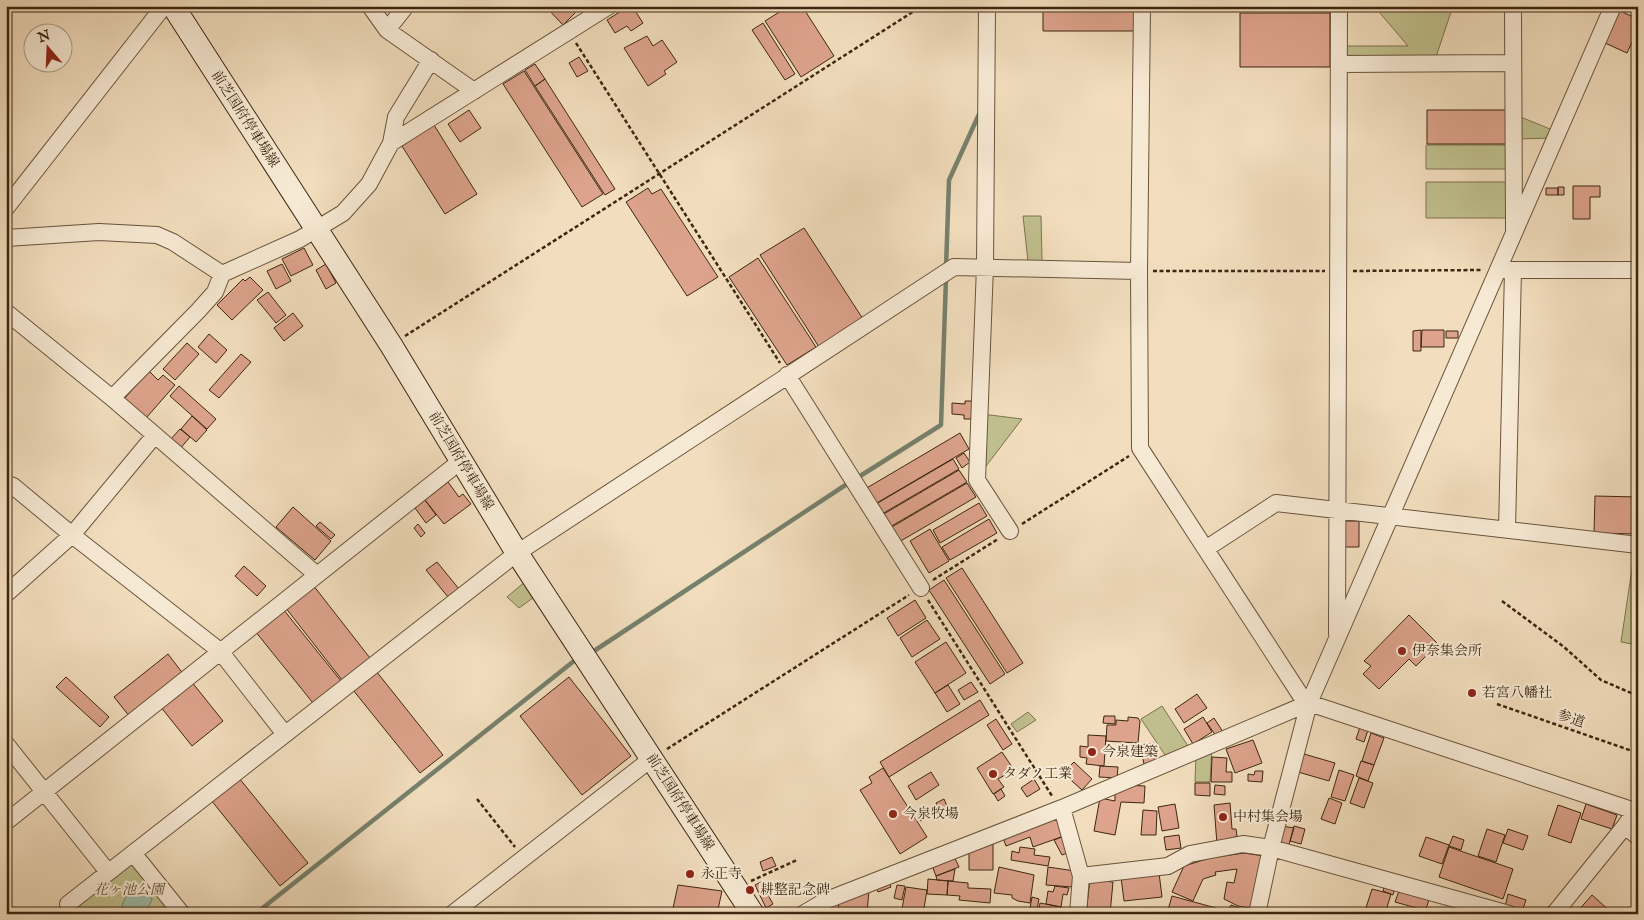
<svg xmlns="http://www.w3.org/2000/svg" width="1644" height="920" font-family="'IM FELL English','Noto Serif JP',serif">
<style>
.green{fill:#c0c08e;stroke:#7e734f}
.water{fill:#9cbdab;stroke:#76816d}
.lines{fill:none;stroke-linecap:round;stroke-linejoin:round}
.stream{stroke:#76816d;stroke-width:4.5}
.building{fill:#dda38c;stroke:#3d2610}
.minor-casing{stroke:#6a543c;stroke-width:18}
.secondary-casing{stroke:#3d2610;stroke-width:24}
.path{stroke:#3d2610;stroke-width:2.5;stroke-dasharray:4 2.5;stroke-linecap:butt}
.minor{stroke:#f7ead5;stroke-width:16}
.secondary{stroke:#f7ead5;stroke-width:22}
.poi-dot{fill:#8f2418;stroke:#f7ead5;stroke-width:2}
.labels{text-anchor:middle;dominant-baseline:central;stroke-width:4;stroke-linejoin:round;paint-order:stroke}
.street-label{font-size:14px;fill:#3d2610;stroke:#f7ead5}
.poi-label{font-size:14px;fill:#3d2610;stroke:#f7ead5;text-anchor:start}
.park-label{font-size:14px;font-style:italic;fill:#5e4c30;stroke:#f7ead5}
</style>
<rect width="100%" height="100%" fill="#f2debe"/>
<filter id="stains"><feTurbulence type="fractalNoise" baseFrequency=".004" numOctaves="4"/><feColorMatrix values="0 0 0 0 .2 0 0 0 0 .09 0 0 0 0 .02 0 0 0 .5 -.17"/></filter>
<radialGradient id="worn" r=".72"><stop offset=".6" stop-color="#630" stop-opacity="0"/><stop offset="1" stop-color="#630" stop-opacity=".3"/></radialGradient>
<path class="green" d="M1374 6H1453L1435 60H1344V46H1408Z
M1516 118H1523L1555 131 1551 138 1516 139Z
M1426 145H1509V169H1426Z
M1426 182H1509V218H1426Z
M1023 216H1041L1042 261H1028Z
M982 414 1022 419 980 474Z
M1633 562H1638V645L1621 642Z
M527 580 537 595 519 608 507 597Z
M1162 706 1190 749 1167 758 1141 719Z
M1028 712 1036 720 1017 732 1011 724Z
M1212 748 1210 782H1195L1196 754Z
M128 861 136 864 175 914H89L71 907Z"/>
<path class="water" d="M135 890 151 894 152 900 147 909 134 911 123 908 122 905 126 896Z"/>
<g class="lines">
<path class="stream" d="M946 268 949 180 980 112
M857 478 941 425 946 278
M591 653 850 482
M255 914 579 657"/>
</g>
<path class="building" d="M545 6H582L563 25Z
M629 6H632L643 23 631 31 627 26 615 33 607 20Z
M789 6H802L834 56 801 77 765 21Z
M1241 6H1330V12L1241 11Z
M1462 6H1491V9H1462Z
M1043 10 1134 11V31H1043Z
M1620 11 1638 19V29L1627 53 1605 43Z
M1240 13H1330V67H1240Z
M763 23 795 74 785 80 752 30Z
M647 36 653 46 662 40 677 62 664 71 666 74 648 86 624 48Z
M579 57 588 71 577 77 569 63Z
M535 64 545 79 535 86 525 70Z
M524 71 603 194 582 207 503 84Z
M545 79 615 189 605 195 535 86Z
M469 110 481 128 460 142 448 124Z
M1427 110H1507V144H1427Z
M434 125 477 194 445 214 402 146Z
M1573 186H1600V197H1590V219H1573Z
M1558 187H1564V195H1558Z
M648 188 652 194 661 189 718 277 687 296 626 202Z
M1546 188H1558V195H1546Z
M804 228 863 319 819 347 760 255Z
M304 248 313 265 291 276 282 259Z
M758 258 816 347 787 365 729 277Z
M282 264 291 281 276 289 267 271Z
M326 264 336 283 326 289 316 270Z
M250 277 263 290 232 320 217 305 243 279 245 281Z
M268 292 286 315 276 323 257 300Z
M293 313 303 326 284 341 274 328Z
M1421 330V351H1413V331Z
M1422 330H1444V347H1421Z
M1446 331H1458V338H1446Z
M209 334 227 350 216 363 198 347Z
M187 343 199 354 175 380 163 369Z
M241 354 251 362 219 398 209 390Z
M149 371 158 380 163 375 175 385 146 418 124 399Z
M179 386 216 419 207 429 170 396Z
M965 401H976L975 419H964V415L952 414V403L965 404Z
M192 416 207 430 196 442 181 429Z
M180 429 190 437 179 450 169 441Z
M960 433 969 449 875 504 865 489Z
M964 453 970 462 962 468 956 458Z
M953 459 959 469 882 514 876 504Z
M959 470 967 482 890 527 882 515Z
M448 482 459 497 463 494 471 504 444 524 425 500Z
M967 483 976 497 899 542 890 528Z
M1595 496 1638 497V534L1594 533Z
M425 500 436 515 426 523 415 508Z
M979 503 987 516 940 543 933 530Z
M293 507 331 541 315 560 276 527Z
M989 519 997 533 950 560 942 547Z
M1341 521H1359V547H1341Z
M320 522 335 535 331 539 316 526Z
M418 524 425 533 421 537 414 528Z
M930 529 949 561 929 573 910 541Z
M437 562 459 589 448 597 426 570Z
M244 566 266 586 257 596 235 576Z
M962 568 1023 663 1007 673 946 578Z
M944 580 1005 674 990 684 929 590Z
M313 585 370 658 342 680 285 607Z
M915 600 926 618 898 636 887 618Z
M283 609 341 681 313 703 255 631Z
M1409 615 1438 644 1416 666 1409 659 1379 689 1363 674 1371 666 1364 661Z
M927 620 940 639 912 657 900 638Z
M946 642 966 673 935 693 915 662Z
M168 654 184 675 130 717 114 697Z
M376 671 443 755 420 773 353 690Z
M66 677 109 717 100 727 56 687Z
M569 677 631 756 582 795 520 716Z
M191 681 223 721 192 746 160 706Z
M971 682 978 692 964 700 958 690Z
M948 685 960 704 947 712 935 693Z
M1197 694 1207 708 1184 723 1175 709Z
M980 700 989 715 889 777 880 762Z
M1104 716H1115V724L1103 723Z
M1128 717 1138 718 1140 721 1138 743 1106 741 1107 725H1116V720L1128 721Z
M1203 717 1212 732 1193 744 1184 729Z
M1214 718 1223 732 1216 736 1207 723Z
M996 719 1012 744 1003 750 987 725Z
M1360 727 1368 730 1364 742 1356 739Z
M1371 733 1384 738 1374 765 1362 761Z
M1088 735 1106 736 1104 766 1086 764 1087 758 1080 757V746L1088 747Z
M1253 740 1262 763 1235 773 1226 749Z
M1154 743 1157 762 1144 764 1140 745Z
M1002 752 1014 770 998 779 1004 787 993 794 977 768Z
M1304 754 1335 763 1329 781 1298 772Z
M1212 757 1227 758 1226 772H1232V782H1211Z
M1361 761 1374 765 1368 781 1356 776Z
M1074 762 1092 779 1082 790 1063 773Z
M1100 766 1118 767 1117 778 1099 777Z
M883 768 927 837 900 854 860 790 872 783 869 777Z
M1339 770 1354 775 1345 801 1331 797Z
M1255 771H1263L1262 782 1248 781V774L1254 775Z
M931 772 939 785 916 800 908 786Z
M239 778 308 863 280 886 211 800Z
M1359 778 1373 783 1364 808 1350 803Z
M1034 779 1040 789 1027 797 1021 788Z
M1195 783H1210V796L1195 795Z
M1122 785 1145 786 1144 803 1121 802 1115 835 1094 831 1100 798 1115 801V788Z
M1215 785 1225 786V795L1214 794Z
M1001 789 1005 796 998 801 994 794Z
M1329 798 1342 803 1335 824 1321 819Z
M944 799 947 806 940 810 936 803Z
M1230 803 1232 829H1236L1237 836 1217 844 1214 805Z
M1175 804 1179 828 1162 831 1158 807Z
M1586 804 1617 815 1612 829 1581 819Z
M1558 805 1581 813 1571 843 1548 835Z
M922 809 927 817 921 821 916 813Z
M1143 810 1157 811 1156 835H1141Z
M1056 814 1064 836 1033 847 1030 837 1006 846 1002 835Z
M1282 826 1294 828 1288 848 1277 845Z
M1294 826 1305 829 1301 844 1290 841Z
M1487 829 1505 835 1496 862 1478 856Z
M1508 829 1528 836 1523 850 1503 843Z
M1179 835 1181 848 1166 850 1164 837Z
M1064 836 1070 852 1062 855 1054 840Z
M1453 836 1464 840 1461 850 1449 846Z
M1426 837 1449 845 1442 864 1419 856Z
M993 841V870H969V849Z
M1020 847 1035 849 1034 855 1050 857 1048 866 1011 860 1012 851 1019 853Z
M1449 847 1513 869 1503 899 1439 877Z
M1244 853 1264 856 1254 909 1238 906 1224 899 1227 882 1234 883 1237 869 1215 872 1216 875 1203 879 1193 901 1172 892 1184 866 1210 858Z
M953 854 959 867 936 876 931 863Z
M772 857 776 866 763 871 760 862Z
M999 867 1034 875 1030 903 1018 901 1012 898V895L994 893Z
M1048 867 1075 871 1072 887 1046 885Z
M955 869 953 881 937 880 936 876Z
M1159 873 1162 897 1124 901 1121 877Z
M928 879 948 881 947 895 927 894Z
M1090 879 1113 882 1110 914H1086Z
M888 880 891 887 878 892 875 885Z
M948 881 968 883V888L991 889 990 903 959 900 960 896 947 895Z
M761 882 773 904 766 908 755 885Z
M1385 884 1395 888 1393 895 1383 891Z
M678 885 722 891 717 914H686L687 911 673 908Z
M897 885 905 886 902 900 894 898Z
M1055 886 1069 888 1067 895 1063 894 1061 907 1046 904 1048 891 1053 892Z
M906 887 927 890 923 914H901Z
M1400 888 1430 897 1426 909 1436 912 1435 914H1418L1420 909 1395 902Z
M1372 889 1391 894 1385 914H1364Z
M869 890 867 914H838L839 901Z
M1508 894 1526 900 1522 912 1505 907Z
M1592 895 1611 912 1609 914H1579L1577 912Z
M1172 896 1216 908 1214 914H1180L1168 910Z
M1032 897 1039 899 1036 914H1029Z
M1040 903 1061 907 1059 914H1038Z
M1231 905 1253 913 1252 914H1236L1228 911Z
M820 909 836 910V914H820Z"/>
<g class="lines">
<defs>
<path id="minor" d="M370 6 387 30 474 91
M987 6 985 266 977 480 1010 531
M1142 6 1139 271 1140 448 1301 696 1309 703 1635 811
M1513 6 1514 229
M387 30 406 6
M1339 64 1513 63
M391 143 609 6
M6 208 164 6
M6 238 99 232 157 235 173 242 222 274
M1503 270H1638
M6 312 112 398 317 575
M787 375 921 588
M112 398 198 311 215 292 222 274 300 239 343 213 369 184 391 143 396 117 431 60
M6 483 13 486 72 535 220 651 284 733
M1507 529 1513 270
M1207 548 1276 503 1638 545
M6 594 72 535 155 435
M1337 634 1339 6
M6 744 108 872
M1062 808 1081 876 1078 914
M6 822 462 460
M1625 826 1638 837
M133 853 182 914
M1081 876 1168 866 1190 854 1243 844 1271 848 1509 914
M68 904 517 553 954 267 1139 271
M452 914 651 759
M803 914 827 900 1062 808 1309 703
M1257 914 1271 848 1309 703 1613 6
M1554 914 1625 826 1638 807"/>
<path id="secondary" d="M173 6 391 345 517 553 753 914"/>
</defs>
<use href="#minor" class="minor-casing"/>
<use href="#secondary" class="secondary-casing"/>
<path class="path" d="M576 43 780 363
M1153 271H1325
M1353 271 1483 270
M405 336 922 6
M1022 524 1129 456
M933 580 998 539
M928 600 1052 796
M1502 601 1564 647 1601 680 1638 696
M1497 704 1638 753
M667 749 909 595
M477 799 515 847
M751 881 797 860"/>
<use href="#minor" class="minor"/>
<use href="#secondary" class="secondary"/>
</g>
<g class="poi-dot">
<circle cx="1402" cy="651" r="5"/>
<circle cx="1472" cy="693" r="5"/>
<circle cx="1092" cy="752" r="5"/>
<circle cx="993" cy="774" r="5"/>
<circle cx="893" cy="814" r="5"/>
<circle cx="1223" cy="817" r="5"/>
<circle cx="690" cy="874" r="5"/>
<circle cx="750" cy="890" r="5"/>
</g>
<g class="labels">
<g class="street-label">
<text transform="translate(245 119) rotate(57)">前芝国府停車場線</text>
<text transform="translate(461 461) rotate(59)">前芝国府停車場線</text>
<text transform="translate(1571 719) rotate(19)">参道</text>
<text transform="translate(680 802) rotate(57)">前芝国府停車場線</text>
</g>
<g class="poi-label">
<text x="1412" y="651">伊奈集会所</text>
<text x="1482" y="693">若宮八幡社</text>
<text x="1102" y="752">今泉建築</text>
<text x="1003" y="774">タダノ工業</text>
<text x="903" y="814">今泉牧場</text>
<text x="1233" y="817">中村集会場</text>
<text x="700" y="874">永正寺</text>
<text x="760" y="890">耕整記念碑</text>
</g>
<g class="park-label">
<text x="129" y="890">花ヶ池公園</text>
</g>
</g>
<rect width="1644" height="920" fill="none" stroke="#f2debe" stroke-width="25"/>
<rect x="8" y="8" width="1629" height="905" fill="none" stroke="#3d2610" stroke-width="2.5"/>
<rect x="12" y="12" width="1619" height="895" fill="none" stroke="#3d2610"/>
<g transform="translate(48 48) rotate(341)"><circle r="24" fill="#f7ead5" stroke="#ad9c86"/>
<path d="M0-4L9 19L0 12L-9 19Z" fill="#8f2418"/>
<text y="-8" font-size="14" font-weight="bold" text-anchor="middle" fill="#3d2610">N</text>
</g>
<rect width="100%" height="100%" filter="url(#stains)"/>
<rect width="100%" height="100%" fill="url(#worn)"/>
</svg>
